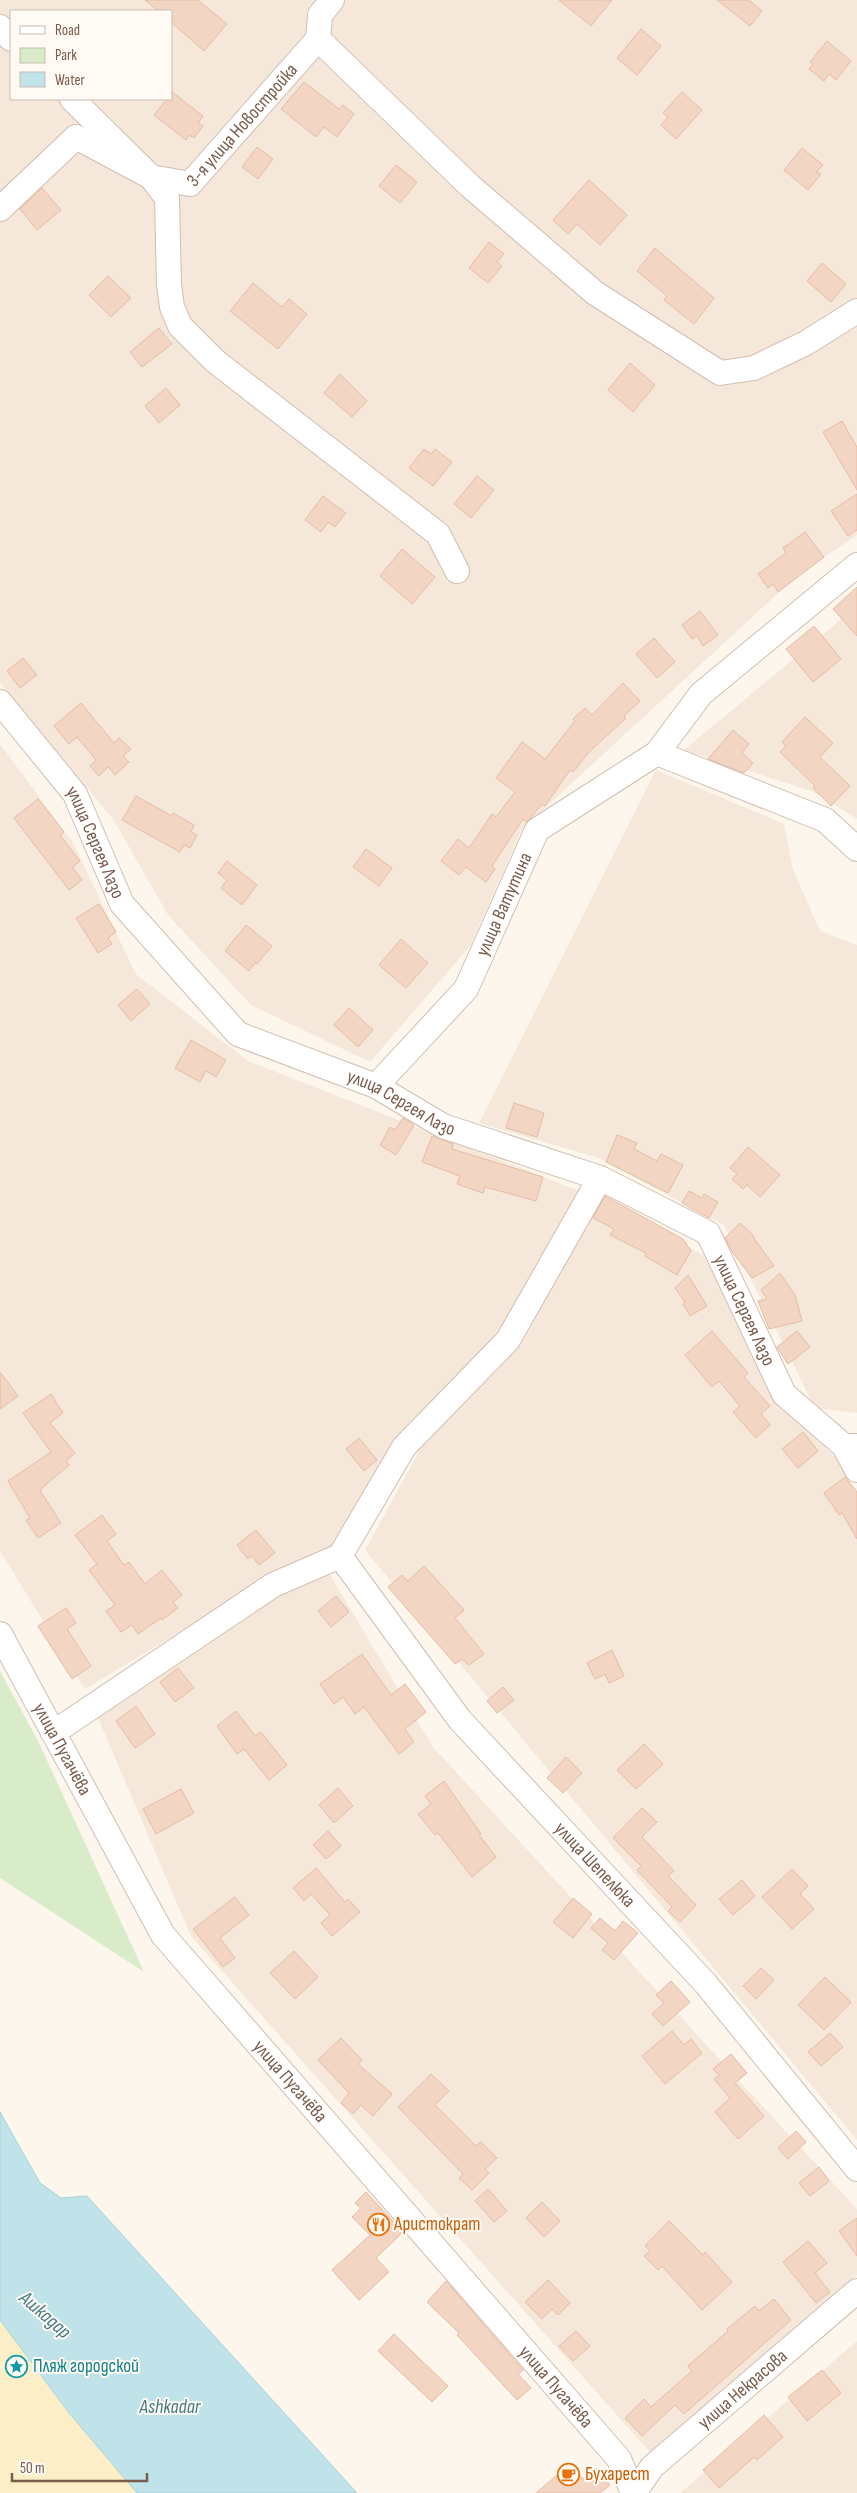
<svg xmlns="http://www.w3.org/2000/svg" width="857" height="2493" font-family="'Sofia Sans Condensed',sans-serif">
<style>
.residential{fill:#f5e8da;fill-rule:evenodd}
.green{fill:#d8ecc9}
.sand{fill:#fcefc7}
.water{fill:#bfe3e8;stroke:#a5d3da}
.building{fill:#f3d5c3;stroke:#e6bba3}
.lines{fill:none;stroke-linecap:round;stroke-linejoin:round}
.minor-casing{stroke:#d1beb0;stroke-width:26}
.minor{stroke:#fff;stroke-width:24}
.labels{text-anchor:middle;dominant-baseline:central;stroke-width:4;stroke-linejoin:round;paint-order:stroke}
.street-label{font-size:19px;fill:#7a5c4d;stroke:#fffaf3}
.food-label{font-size:19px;fill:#c56008;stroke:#fffaf3;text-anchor:start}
.culture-label{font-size:19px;fill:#0d838f;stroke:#fffaf3;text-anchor:start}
.water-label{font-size:20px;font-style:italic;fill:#437c86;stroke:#fffaf3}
</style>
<rect width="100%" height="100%" fill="#fdf6ec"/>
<path class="residential" d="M0 0H857V535L799 574 522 829 470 946 370 1062 251 1005 168 915 113 819 0 683ZM11 11H171V99H11Z
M857 606V819L814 792 684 750Z
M0 744 72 841 136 974 248 1061 579 1191 497 1337 332 1549 261 1583 85 1689 0 1551Z
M656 770 784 824 793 870 820 931 857 945V1413L815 1408 724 1225 599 1158 479 1123Z
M602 1195 703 1255 790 1415 838 1460 857 1494V2140L365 1550 423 1444 521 1345Z
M330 1575 433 1747 857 2209V2275L654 2457 191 1936 95 1711 276 1596Z
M857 2341V2493H680Z"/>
<path class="green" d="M0 1671 39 1743 144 1972 0 1878Z"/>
<path class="sand" d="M0 2320 69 2413 137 2493H0Z"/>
<path class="water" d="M0 2112 40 2183 61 2198 87 2196 357 2493H137L69 2413 0 2320Z"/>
<path class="building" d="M145 0H198L227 24 204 51 171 22V11H158Z
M559 0H612L591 26Z
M717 0H749L762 11 750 26Z
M641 29 661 46 637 75 617 58Z
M827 41 851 61 836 80 829 74 824 81 809 69 813 64 810 62Z
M304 82 339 109 343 105 354 114 337 137 324 127 316 137 281 109Z
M172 92 203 116 198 123 203 126 194 138 189 135 186 140 154 115 167 99H171Z
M682 92 702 110 676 139 661 125 668 117 663 113Z
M257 147 273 159 258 179 242 167Z
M802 148 823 165 816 172 821 174 808 190 784 170Z
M396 165 417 182 400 203 379 186Z
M589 180 627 215 600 245 577 224 568 234 553 220Z
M42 188 61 210 37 230 20 209Z
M489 242 504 254 497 262 502 266 488 283 469 268Z
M655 248 714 298 694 324 664 300 667 296 637 271Z
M822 263 846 284 831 302 807 281Z
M108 276 131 298 111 317 89 295Z
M253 283 282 307 289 299 307 314 278 349 230 311Z
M159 328 172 344 142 367 130 352Z
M630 363 655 385 633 412 608 390Z
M340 374 367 401 352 417 324 393Z
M166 388 180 405 159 423 145 406Z
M842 421 857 447V490L823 432Z
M424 449 431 454 435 449 452 462 433 486 409 468Z
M477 476 494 490 471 518 454 504Z
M857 494V530L848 536 831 511Z
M323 496 346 513 335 527 328 522 321 532 305 520Z
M805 532 824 557 778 592 773 584 768 588 758 574 786 553 783 548Z
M402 549 435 577 412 604 380 576Z
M857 587V636L833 609Z
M700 611 718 635 703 646 697 636 692 639 682 625Z
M814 626 841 659 813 682 786 649Z
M654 638 675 662 657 678 636 654Z
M23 658 37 675 20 688 7 671Z
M623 683 640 701 624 716 626 718 590 751 573 772 570 770 545 806 542 804 527 822 523 819 492 866 495 869 486 882 466 867 459 875 441 861 458 839 469 848 492 814 496 817 515 792 496 778 522 742 545 759 575 721 573 719 585 708 592 715Z
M81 703 114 743 119 738 131 749 123 756 129 762 115 775 108 767 99 776 90 766 96 760 77 737 69 744 54 726Z
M805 717 833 743 820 757 850 786 831 806 813 788 815 786 780 752 786 746 782 742Z
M733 730 749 744 742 753 753 763 744 773 708 759Z
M136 796 172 816 173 813 194 825 191 832 197 835 190 848 184 845 180 852 122 820Z
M38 799 64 832 60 835 80 861 72 867 82 880 69 890 14 818Z
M366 849 392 868 379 886 353 867Z
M227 861 257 885 242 905 221 888 227 880 218 873Z
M99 904 116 932 108 938 112 944 98 953 76 918Z
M246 925 272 946 257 964 255 963 249 971 225 951Z
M401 939 428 963 406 988 379 965Z
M137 989 150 1004 131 1021 118 1005Z
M349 1008 373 1030 358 1047 334 1025Z
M191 1040 226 1060 216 1077 206 1071 200 1082 175 1068Z
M514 1103 544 1113 537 1137 506 1128Z
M403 1118 414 1125 396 1155 380 1145 390 1127 395 1130Z
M617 1135 637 1143 634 1149 657 1161 661 1154 683 1165 668 1193 606 1162Z
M432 1136 453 1144 452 1149 543 1177 536 1201 485 1187 483 1193 457 1184 460 1176 422 1162Z
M748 1147 780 1175 760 1197 747 1185 743 1189 732 1179 737 1174 730 1168Z
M689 1191 702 1198 704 1194 718 1202 709 1218 682 1203Z
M605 1196 683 1239 691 1251 677 1275 645 1256 646 1253 610 1235 614 1229 593 1218Z
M740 1223 754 1236 753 1237 774 1266 752 1278 733 1253 725 1238Z
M780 1273 795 1295 802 1321 769 1329 758 1301 767 1299 761 1290Z
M688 1275 707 1306 690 1316 683 1304 685 1302 675 1288Z
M712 1331 748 1373 744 1377 770 1406 761 1414 770 1425 756 1438 733 1412 740 1406 719 1381 712 1387 685 1355Z
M797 1331 810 1347 788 1364 777 1347Z
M0 1372 18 1396 0 1409Z
M51 1394 63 1413 50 1423 75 1453 66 1461 69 1465 41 1489V1492L61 1523 38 1538 26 1520 30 1518 8 1481 51 1452 23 1413Z
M803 1432 818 1451 798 1468 782 1449Z
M359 1438 377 1460 364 1471 346 1449Z
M845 1477 857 1492V1539L842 1513 839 1515 824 1493Z
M102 1515 116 1534 107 1541 124 1565 129 1562 145 1584 162 1570 182 1595 173 1602 178 1608 162 1620 161 1618 138 1634 132 1625 121 1632 106 1611 115 1605 89 1570 97 1564 75 1535Z
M256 1530 275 1553 259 1565 252 1556 248 1559 237 1545Z
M424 1566 464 1610 455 1618 484 1654 469 1665 462 1659 455 1664 388 1587 402 1575 408 1581Z
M336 1596 349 1612 331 1627 318 1611Z
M66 1608 76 1623 67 1629 91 1666 72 1679 38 1626Z
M612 1650 624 1676 609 1683 605 1674 595 1679 587 1663Z
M362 1654 391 1695 405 1684 426 1712 405 1729 414 1742 399 1754 364 1707 355 1714 343 1697 334 1704 320 1684Z
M178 1668 194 1688 175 1702 160 1682Z
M503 1687 514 1700 497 1713 487 1701Z
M136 1706 155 1734 135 1748 116 1721Z
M236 1711 255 1736 261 1732 287 1765 269 1780 244 1749 237 1754 217 1726Z
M644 1744 663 1764 636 1789 617 1770Z
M566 1757 582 1773 563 1793 547 1778Z
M444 1781 481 1834 479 1835 496 1857 472 1877 438 1833 435 1835 418 1814 431 1804 425 1796Z
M338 1788 353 1806 334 1823 319 1805Z
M181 1789 194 1813 156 1834 143 1809Z
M642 1808 657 1822 642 1837 674 1871 668 1876 696 1905 680 1922 668 1911 672 1907 637 1870 641 1866 613 1838Z
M328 1831 341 1846 326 1859 313 1845Z
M316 1868 345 1902 348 1899 360 1912 332 1936 321 1923 330 1915 311 1894 304 1901 293 1888Z
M792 1869 808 1886 800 1894 814 1909 792 1929 762 1897Z
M742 1880 755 1896 733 1915 719 1899Z
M235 1897 249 1915 220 1938 235 1958 223 1967 193 1929Z
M573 1898 592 1914 573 1938 553 1922Z
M600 1918 615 1931 623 1921 638 1933 614 1960 602 1950 608 1943 591 1928Z
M294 1951 318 1977 295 1999 270 1973Z
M761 1968 774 1980 756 1999 743 1986Z
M825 1977 851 2002 824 2030 798 2005Z
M671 1981 690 2002 663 2026 652 2014 664 2003 656 1995Z
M672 2031 684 2045 691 2039 702 2053 665 2084 642 2056Z
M830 2033 843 2047 821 2066 808 2052Z
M341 2038 362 2060 358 2064 392 2094 373 2116 361 2105 353 2114 341 2103 349 2093 318 2060Z
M731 2054 747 2073 735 2083 764 2116 738 2139 715 2112 730 2098 714 2079 719 2075 713 2069Z
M431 2074 449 2091 435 2105 476 2146 481 2142 497 2158 485 2169 489 2173 472 2190 459 2178 463 2174 398 2107Z
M796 2131 806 2142 788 2159 778 2148Z
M819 2167 829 2181 810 2196 799 2183Z
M488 2189 507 2211 494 2222 475 2201Z
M366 2192 403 2232 376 2258 389 2272 359 2300 332 2270 370 2235 352 2217 361 2208 355 2203Z
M542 2202 560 2221 544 2237 526 2218Z
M857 2218V2256L839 2231Z
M669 2221 703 2255 705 2252 732 2282 702 2310 662 2266 658 2270 644 2256 650 2251 645 2246Z
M808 2241 827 2263 815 2273 830 2292 816 2303 783 2262Z
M548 2280 570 2303 558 2315 552 2309 542 2319 525 2302Z
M446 2281 523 2370 518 2374 531 2388 517 2400 457 2335 459 2333 427 2302Z
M774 2299 791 2320 684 2414 675 2405 642 2436 625 2418 644 2399 651 2407 692 2371 688 2366 728 2331 727 2329 755 2306 759 2311Z
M576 2331 590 2346 573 2361 559 2346Z
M394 2334 448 2386 432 2402 378 2351Z
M822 2370 841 2393 807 2421 788 2397Z
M764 2415 783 2437 757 2460 754 2457 719 2488 703 2470Z
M570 2464 583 2479 596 2468 610 2485 600 2493H536Z"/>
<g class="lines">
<defs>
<g id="minor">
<path d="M0 27 11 39"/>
<path d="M318 39 470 186 595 293 720 373 754 368 806 343 857 311"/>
<path d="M72 99 151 177 167 198 169 285 172 307 180 326 215 361 438 534 457 571"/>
<path id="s1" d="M0 209 76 137 151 177 190 184 318 39 320 15 332 0"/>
<path id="s2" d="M0 702 75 794 122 904 238 1034 376 1086 443 1126 600 1178 708 1233 784 1394 844 1446H857"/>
<path d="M657 753 825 820 857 849"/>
<path id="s3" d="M376 1086 466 989 537 830 657 753 701 694 857 565"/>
<path d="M844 1446 857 1470"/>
<path id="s4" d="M340 1556 460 1720 706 1984 857 2169"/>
<path id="s5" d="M0 1634 163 1935 619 2459 633 2493"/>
<path d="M53 1733 273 1585 340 1556 404 1447 508 1340 600 1178"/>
<path id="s6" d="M634 2493 652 2467 857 2291"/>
</g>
</defs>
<use href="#minor" class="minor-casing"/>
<use href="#minor" class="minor"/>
</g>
<defs>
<symbol id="restaurant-ring" viewBox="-11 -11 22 22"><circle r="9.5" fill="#fffaf3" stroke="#e8710a" stroke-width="1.5"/><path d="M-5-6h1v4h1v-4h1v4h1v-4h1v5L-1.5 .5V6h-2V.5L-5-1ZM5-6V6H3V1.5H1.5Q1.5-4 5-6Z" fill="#e8710a"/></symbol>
<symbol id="sight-ring" viewBox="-11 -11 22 22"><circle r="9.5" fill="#fffaf3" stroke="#0f9aa8" stroke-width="1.5"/><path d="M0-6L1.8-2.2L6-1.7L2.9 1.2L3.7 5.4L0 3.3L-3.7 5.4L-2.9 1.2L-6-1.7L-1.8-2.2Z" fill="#0f9aa8"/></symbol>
<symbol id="cafe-ring" viewBox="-11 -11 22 22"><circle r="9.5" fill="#fffaf3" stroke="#e8710a" stroke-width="1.5"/><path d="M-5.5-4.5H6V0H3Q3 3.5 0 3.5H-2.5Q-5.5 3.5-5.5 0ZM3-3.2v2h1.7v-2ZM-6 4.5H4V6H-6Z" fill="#e8710a"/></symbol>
</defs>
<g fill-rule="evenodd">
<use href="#restaurant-ring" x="366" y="2212" width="25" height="25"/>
<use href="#sight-ring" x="4" y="2354" width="25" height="25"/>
<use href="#cafe-ring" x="556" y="2462" width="25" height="25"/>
</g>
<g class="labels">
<g class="street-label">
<text stroke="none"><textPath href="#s1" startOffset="308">3-я улица Новостройка</textPath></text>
<text stroke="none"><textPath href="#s2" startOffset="171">улица Сергея Лазо</textPath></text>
<text stroke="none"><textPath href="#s3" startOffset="225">улица Ватутина</textPath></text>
<text stroke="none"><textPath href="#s2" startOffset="590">улица Сергея Лазо</textPath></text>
<text stroke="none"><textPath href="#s2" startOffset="1010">улица Сергея Лазо</textPath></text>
<text stroke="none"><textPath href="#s5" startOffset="131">улица Пугачёва</textPath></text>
<text stroke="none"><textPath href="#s4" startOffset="401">улица Шепелюка</textPath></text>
<text stroke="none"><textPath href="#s5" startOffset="536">улица Пугачёва</textPath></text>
<text stroke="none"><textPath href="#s5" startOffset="941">улица Пугачёва</textPath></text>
<text stroke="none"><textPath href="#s6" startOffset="151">улица Некрасова</textPath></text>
</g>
<g class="food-label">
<text x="394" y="2224">Аристократ</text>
<text x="585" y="2474">Бухарест</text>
</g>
<g class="culture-label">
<text x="33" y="2366">Пляж городской</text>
</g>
<g class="water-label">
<text transform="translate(45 2315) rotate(41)">Ашкадар</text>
<text x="170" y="2407">Ashkadar</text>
</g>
</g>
<rect x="10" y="10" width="162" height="90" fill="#fffaf3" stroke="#cabbb1"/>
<rect x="20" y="26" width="25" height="8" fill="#ffffff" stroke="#cabbb1"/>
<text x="55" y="35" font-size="15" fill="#7a5c4d">Road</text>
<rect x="20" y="48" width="25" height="15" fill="#d8ecc9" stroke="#cabbb1"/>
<text x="55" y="60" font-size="15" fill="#7a5c4d">Park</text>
<rect x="20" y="72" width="25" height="15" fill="#bfe3e8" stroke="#cabbb1"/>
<text x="55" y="85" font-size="15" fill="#7a5c4d">Water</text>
<path d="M12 2473v8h135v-8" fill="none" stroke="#7a5c4d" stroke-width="2.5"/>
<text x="20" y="2473" font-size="15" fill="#7a5c4d" stroke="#fffaf3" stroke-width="4" paint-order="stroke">50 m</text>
</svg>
